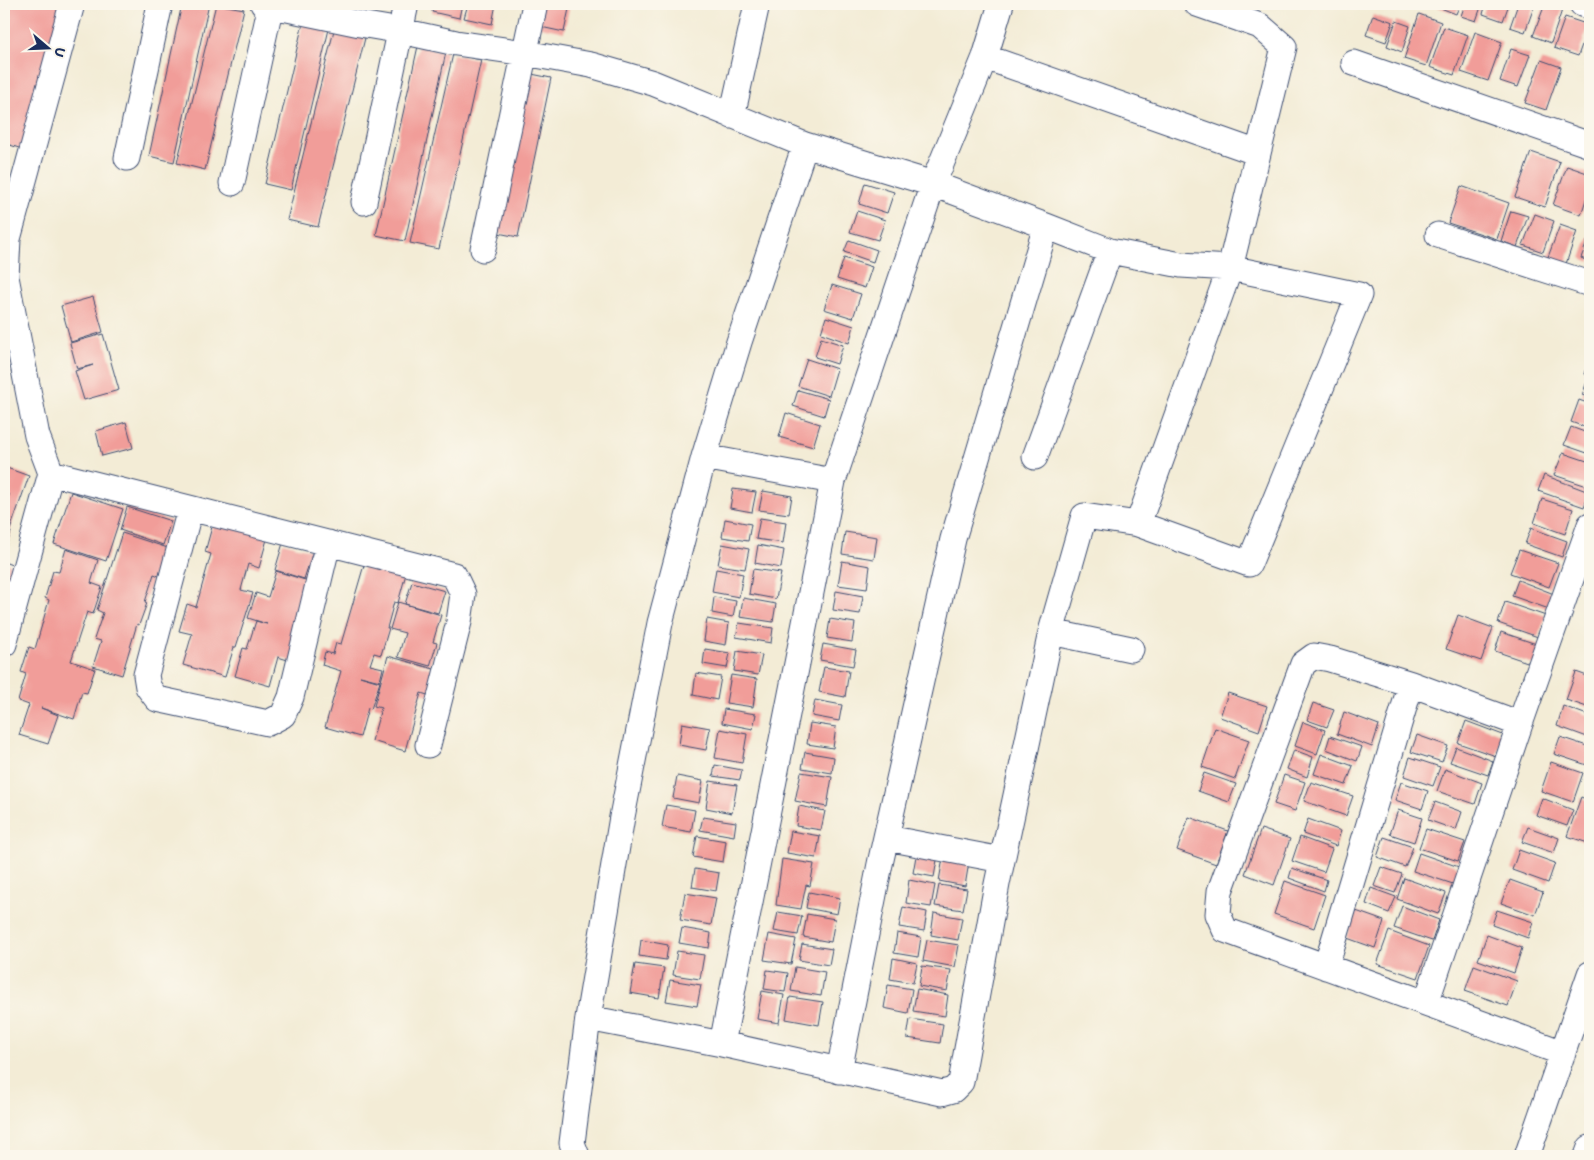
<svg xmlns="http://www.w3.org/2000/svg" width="1594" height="1160" font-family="Itim,sans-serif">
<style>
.building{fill:#f19d99}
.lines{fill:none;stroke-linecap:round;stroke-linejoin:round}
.street-casing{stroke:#3b4b70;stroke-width:27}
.street{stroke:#fff;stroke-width:25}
</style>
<rect width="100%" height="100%" fill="#fbf7ec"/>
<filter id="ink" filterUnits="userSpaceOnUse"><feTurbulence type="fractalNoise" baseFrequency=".02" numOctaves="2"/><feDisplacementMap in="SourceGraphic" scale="10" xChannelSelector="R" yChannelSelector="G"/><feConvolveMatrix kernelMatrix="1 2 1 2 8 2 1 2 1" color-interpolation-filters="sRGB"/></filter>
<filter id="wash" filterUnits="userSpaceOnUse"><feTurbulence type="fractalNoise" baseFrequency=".0096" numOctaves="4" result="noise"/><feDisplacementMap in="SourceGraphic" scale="20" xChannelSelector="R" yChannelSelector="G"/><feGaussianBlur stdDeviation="1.12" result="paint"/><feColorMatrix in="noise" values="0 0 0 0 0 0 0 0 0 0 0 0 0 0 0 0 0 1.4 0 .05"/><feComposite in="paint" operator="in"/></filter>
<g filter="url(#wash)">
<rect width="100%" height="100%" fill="#f3ecd6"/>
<g id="blocks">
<path class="building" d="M4 4H9L5 17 4 16Z
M11 4H70L22 149 4 143V30Z
M182 4H209L174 162 149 156Z
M216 4 244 9 205 170 177 163Z
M434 4H462L459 18 432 12Z
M468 4H496L492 24 464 18Z
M541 4H570L564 32 536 26Z
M1434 4H1460L1456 14 1433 5Z
M1465 4H1482L1476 21 1461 16Z
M1486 4H1509L1503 21 1483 14Z
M1518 4H1535L1525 32 1510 27Z
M1545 4 1562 10 1551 43 1533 36Z
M1419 14 1441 22 1426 66 1404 59Z
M1373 15 1393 22 1386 42 1366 35Z
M1565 17 1589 25 1578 56 1554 48Z
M1396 21 1410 26 1402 52 1387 46Z
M303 23 329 29 291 190 265 184Z
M1444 27 1468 35 1454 75 1430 67Z
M334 30 365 38 318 227 287 220Z
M1475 32 1502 42 1488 81 1461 72Z
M418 46 446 52 405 241 376 235Z
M1511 49 1530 55 1518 87 1500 81Z
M453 54 481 60 439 249 410 243Z
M1541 60 1561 67 1546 110 1525 103Z
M522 72 551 78 518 237 488 231Z
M1590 107V123L1585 121Z
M1531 152 1560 162 1545 207 1515 197Z
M1567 166 1590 174V187L1581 215 1553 205Z
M865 183 894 192 887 213 859 204Z
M1461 186 1509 203 1497 239 1448 223Z
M857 211 885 220 878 240 850 232Z
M1511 211 1528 216 1517 247 1501 241Z
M1535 214 1554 221 1543 252 1523 245Z
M1560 225 1577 231 1566 264 1548 257Z
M1590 234V262L1581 258Z
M849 240 877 250 873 262 844 252Z
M844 258 872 267 865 288 837 279Z
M832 285 861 294 853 318 824 309Z
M93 297 103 332 71 342 61 306Z
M826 317 854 326 849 343 821 333Z
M103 334 119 390 84 400 75 371 93 365 77 369 70 343Z
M821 338 843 345 837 364 815 357Z
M1590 356V376L1584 374Z
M807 359 837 369 829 396 798 386Z
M1588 379 1590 380V398L1582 395Z
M798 390 829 399 824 416 793 406Z
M1579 400 1590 404V429L1571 422Z
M786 413 820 424 813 447 779 437Z
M126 422 133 448 102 456 96 431Z
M1571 427 1590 434V454L1564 445Z
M1563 453 1590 462V477L1587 486 1554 475Z
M4 467 29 476 10 530 4 528V494L10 495 4 493Z
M1544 475 1589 492 1584 507 1538 491Z
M733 489 756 492 752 512 730 508Z
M763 491 792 496 789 514 759 510Z
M71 492 123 509 106 561 54 544Z
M1542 499 1573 509 1565 534 1534 523Z
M127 507 171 521 163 545 120 530Z
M215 516 269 532 259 568 248 564 241 590 253 593 236 647H234L225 677 183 665 192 634 179 631 187 604 196 607 211 554 205 552Z
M760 518 786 522 783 543 756 539Z
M725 519 751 524 748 541 722 537Z
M1531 528 1567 541 1562 557 1525 544Z
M4 530 11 532 4 552Z
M845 532 877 537 874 559 842 554Z
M122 533 174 550 164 578 154 574 145 602 147 603 139 625 137 624 122 675 93 666 101 641 94 639 103 613 97 610Z
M283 543 313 551 304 579 275 570Z
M722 544 749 549 745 569 718 565Z
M758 545 784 550 781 568 755 563Z
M66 549 98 560 91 583 102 587 93 614 87 612 71 661 95 669 87 693 82 692 74 719 41 708 58 715 48 744 19 735 29 705 18 701 26 674 21 672 29 647 35 649 49 600 45 598 53 571 59 572Z
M1519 550 1558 563 1549 587 1510 573Z
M366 558 407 570 398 603 394 602 387 628H389L381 655 374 653 370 665 383 668 380 681 360 676 380 682 371 709 368 708 360 737 325 727 341 671 322 665 325 652 333 654 336 643 341 644Z
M842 561 870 566 867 589 838 585Z
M4 562 17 567 8 592 4 591Z
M716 569 743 574 739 597 712 592Z
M753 569 781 573 776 599 749 594Z
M276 571 315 583 294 662 278 657 270 686 235 676 243 648 247 649 256 621 267 624 248 618 256 593 268 597Z
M1518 580 1554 594 1549 609 1512 596Z
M412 582 445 591 438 613 405 604Z
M836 591 863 596 860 614 833 610Z
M714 597 736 601 733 617 712 613Z
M743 598 776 604 773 622 740 617Z
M398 602 441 615 433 642 437 643 430 666 398 657 405 633 390 629Z
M1505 602 1546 616 1538 637 1498 623Z
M1458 615 1493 628 1481 661 1446 649Z
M707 619 729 623 726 645 704 641Z
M830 619 855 623 852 642 827 638Z
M739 623 773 628 771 643 736 637Z
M1501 632 1542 646 1536 665 1495 651Z
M823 644 856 650 853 666 820 660Z
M705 649 730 653 727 668 703 664Z
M737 651 762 655 758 675 734 671Z
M388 656 441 671 434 697 421 693 405 751 372 741 381 708 374 706Z
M824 667 849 671 845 697 819 692Z
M1576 672 1590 677V708L1566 700Z
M696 673 721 677 717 700 693 695Z
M731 675 757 679 753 707 726 703Z
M1228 693 1267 706 1259 731 1220 717Z
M815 700 842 705 839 721 812 716Z
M1313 703 1334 710 1327 727 1307 720Z
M1563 706 1590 716V738L1557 726Z
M724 709 756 714 753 729 722 723Z
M1344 712 1379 725 1372 747 1337 734Z
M1466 721 1503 735 1496 756 1458 743Z
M1303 722 1325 730 1317 754 1295 746Z
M682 723 710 728 706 750 679 745Z
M810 723 836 727 833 748 807 744Z
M1215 728 1249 740 1235 779 1202 767Z
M720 729 747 734 742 763 715 758Z
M1417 735 1448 746 1442 762 1411 752Z
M1330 736 1362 747 1357 761 1326 749Z
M1560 737 1590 747V755L1587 765 1554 754Z
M1456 747 1493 761 1488 775 1450 762Z
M1294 750 1313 757 1307 777 1287 769Z
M805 752 834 757 832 773 802 768Z
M1321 754 1353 766 1346 785 1314 774Z
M1410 757 1440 767 1433 786 1404 776Z
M1551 762 1583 773 1573 802 1541 791Z
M715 765 742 770 740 780 713 776Z
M1445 769 1482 783 1475 804 1437 791Z
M801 772 832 777 827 807 795 801Z
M1204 773 1236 784 1229 802 1198 791Z
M1284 775 1305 782 1295 811 1274 804Z
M677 776 703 781 699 803 673 798Z
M710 781 737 785 732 813 706 808Z
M1311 782 1353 796 1346 816 1304 801Z
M1401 782 1428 791 1422 809 1395 800Z
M1581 797 1590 801V835L1588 843 1567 836Z
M1542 798 1573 810 1567 826 1536 815Z
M1435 802 1462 812 1456 830 1428 820Z
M666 805 695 810 691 832 662 827Z
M799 806 825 811 821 830 796 826Z
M1398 810 1422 818 1414 842 1390 834Z
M703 817 736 822 734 836 700 830Z
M1189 817 1228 831 1216 864 1177 850Z
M1308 819 1341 831 1336 846 1303 834Z
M1528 827 1559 838 1554 853 1522 842Z
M1261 829 1290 839 1274 885 1245 874Z
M1426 829 1465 842 1458 861 1419 848Z
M791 831 820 836 816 858 787 853Z
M697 836 726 841 723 862 693 857Z
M1300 837 1332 849 1324 872 1292 861Z
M1384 837 1413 847 1405 867 1377 857Z
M1519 850 1555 863 1548 883 1512 870Z
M1419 853 1459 867 1453 884 1413 871Z
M916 856 937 860 934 877 913 873Z
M943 858 969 862 965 886 939 881Z
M782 859 814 864 810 886 806 885 801 909 776 905Z
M1381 867 1402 874 1395 893 1374 886Z
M1292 868 1327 880 1324 891 1289 878Z
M695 869 719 873 716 891 692 887Z
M1404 878 1446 893 1438 914 1397 899Z
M909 880 935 885 931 907 906 903Z
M1510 880 1543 892 1535 915 1501 903Z
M1285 881 1325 895 1314 928 1274 914Z
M939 885 967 889 963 910 935 906Z
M1371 888 1396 897 1389 913 1366 904Z
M809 892 840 898 837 914 806 908Z
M685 893 716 898 711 925 680 920Z
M1402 906 1439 920 1432 941 1394 928Z
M903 907 927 912 924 931 899 927Z
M1497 910 1533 922 1528 938 1492 925Z
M1356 911 1384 921 1375 948 1347 938Z
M778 912 802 916 798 935 774 931Z
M934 913 962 918 958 940 931 935Z
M807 914 835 919 831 942 803 937Z
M682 928 711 933 709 948 679 943Z
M1389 931 1429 946 1418 978 1377 964Z
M897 933 921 937 918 957 894 953Z
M769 934 796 939 791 964 764 960Z
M1487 935 1522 948 1514 973 1478 960Z
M641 940 668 945 666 960 639 956Z
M927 940 959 945 955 967 923 961Z
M802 944 832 949 829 965 799 960Z
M677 951 704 955 700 979 673 975Z
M893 958 917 963 913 983 890 979Z
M635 964 664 968 659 998 630 993Z
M1474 965 1517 981 1508 1006 1465 991Z
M922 966 951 970 947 991 919 986Z
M795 967 825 972 821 996 791 991Z
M767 970 788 973 785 992 764 989Z
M670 980 701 985 697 1006 666 1001Z
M888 985 912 989 908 1013 884 1008Z
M917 989 948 995 945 1016 913 1011Z
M762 991 784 995 779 1023 757 1019Z
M790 997 823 1002 819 1025 786 1019Z
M910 1019 943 1024 940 1043 907 1038Z"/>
</g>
</g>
<g filter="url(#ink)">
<use href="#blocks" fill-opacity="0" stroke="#3b4b70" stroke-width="1"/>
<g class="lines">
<defs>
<path id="street" d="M263 4 360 24 401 31 456 43 525 53 591 65 653 83 805 145 933 184 1046 226 1110 251 1181 265 1230 268 1359 295 1249 564 1138 524 1084 516 1051 632 997 884 961 1082 953 1090 942 1093 722 1044 588 1018
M1582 4 1590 7
M985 57 1258 153
M1354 63 1590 145
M732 116 757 4
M127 158 160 4
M232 183 271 4
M364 202 406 4
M1438 235 1590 284
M483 249 535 4
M704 457 833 481
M1035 457 1110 251
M51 473 454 575 463 594 459 622 428 745
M190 509 146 675 148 687 157 699 268 723 283 715 291 697 328 543
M1138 524 1230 268 1284 47 1260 26 1197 4
M1051 632 1131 649
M4 644 51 473 37 436 6 277 8 239 72 4
M1520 724 1411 684 1330 659 1314 656 1303 664 1220 891 1218 914 1225 930 1563 1053
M887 838 1002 860
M1326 967 1411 684
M1426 1003 1520 724 1590 525
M722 1044 833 481 933 184 985 57 1001 4
M839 1071 880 864 953 539 1046 226
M577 1156 572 1143 588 1018 622 817 660 623 704 457 739 342 805 145
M1527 1156 1590 974
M1587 1156 1590 1148"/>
</defs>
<use href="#street" class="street-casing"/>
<use href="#street" class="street"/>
</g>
</g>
<rect width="1594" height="1160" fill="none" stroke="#fbf7ec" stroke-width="20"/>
<g transform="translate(48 48) rotate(109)" stroke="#fbf7ec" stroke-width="4" paint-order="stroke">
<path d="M0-4L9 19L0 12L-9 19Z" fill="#1b2f5e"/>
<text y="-8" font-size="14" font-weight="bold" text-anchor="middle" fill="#1b2f5e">U</text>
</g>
</svg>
